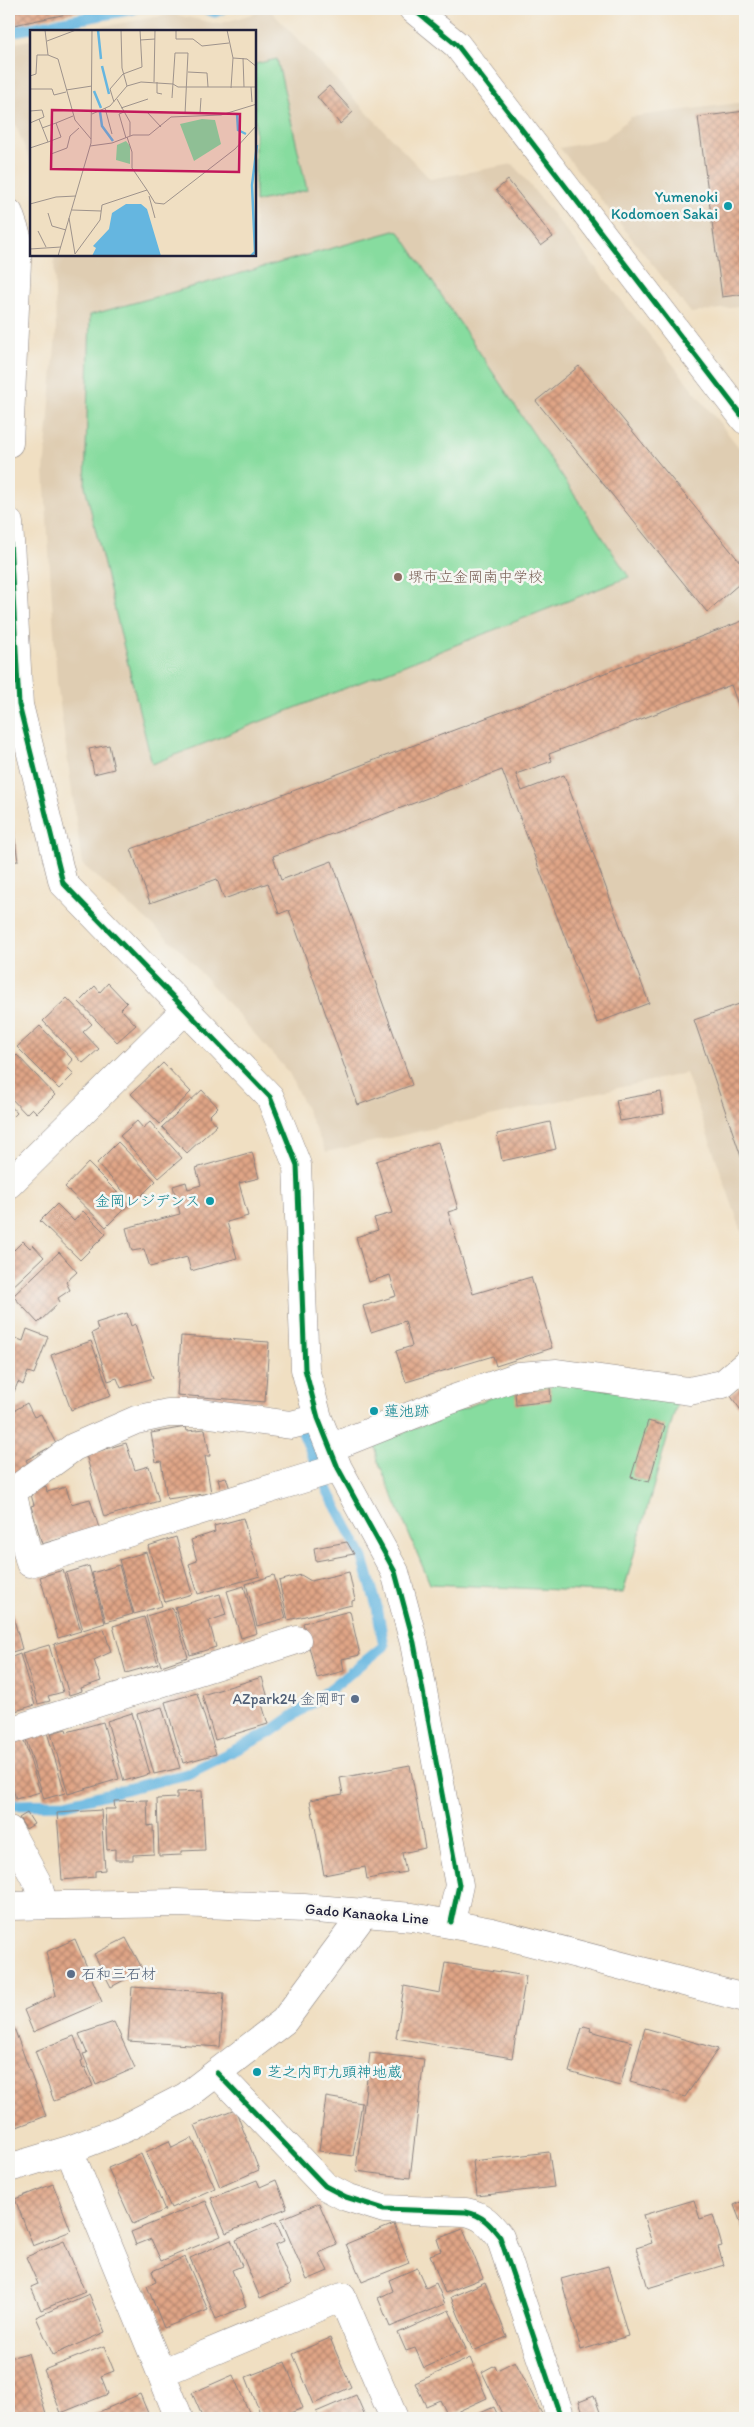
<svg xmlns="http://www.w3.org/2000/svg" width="754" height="2427" font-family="Itim,'Klee One',sans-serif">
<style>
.built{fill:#dfcdb2}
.park{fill:#87dc9f;stroke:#547f6d}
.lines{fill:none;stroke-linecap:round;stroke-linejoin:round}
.stream{stroke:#65b6e0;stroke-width:11}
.building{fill:url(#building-cross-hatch)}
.minor-casing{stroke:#89807e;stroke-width:29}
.major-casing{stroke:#89807e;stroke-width:29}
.minor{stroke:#fff;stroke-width:28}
.major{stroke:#fff;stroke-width:28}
.cycleway-casing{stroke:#f6f6f2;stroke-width:8}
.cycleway{stroke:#00873e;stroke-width:5}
.culture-dot{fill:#0f9aa8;stroke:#f6f6f2;stroke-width:2}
.education-dot{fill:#8d6e63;stroke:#f6f6f2;stroke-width:2}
.service-dot{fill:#5c6f8a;stroke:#f6f6f2;stroke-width:2}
.labels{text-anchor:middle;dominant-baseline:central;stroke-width:5;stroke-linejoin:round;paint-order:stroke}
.culture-label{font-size:15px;fill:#0d838f;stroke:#f6f6f2;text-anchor:end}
.education-label{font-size:15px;fill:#785e54;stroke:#f6f6f2;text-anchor:start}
.service-label{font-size:15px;fill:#4e5e75;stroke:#f6f6f2;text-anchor:end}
.street-label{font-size:15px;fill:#22223b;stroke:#f6f6f2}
.inset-river{fill:none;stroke:#65b6e0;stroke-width:2.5}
.inset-road{fill:none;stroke:#9e938c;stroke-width:1}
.view{fill:#c2185b;fill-opacity:0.15;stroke:#c2185b;stroke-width:2.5}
.inset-edge{fill:none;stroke:#22223b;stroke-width:2.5}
</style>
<defs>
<pattern id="building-cross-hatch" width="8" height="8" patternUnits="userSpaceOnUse" patternTransform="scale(1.25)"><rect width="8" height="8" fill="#e0a586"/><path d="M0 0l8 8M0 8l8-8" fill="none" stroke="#b5866f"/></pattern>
</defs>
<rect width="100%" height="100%" fill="#f6f6f2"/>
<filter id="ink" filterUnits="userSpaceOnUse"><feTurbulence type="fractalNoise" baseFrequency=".02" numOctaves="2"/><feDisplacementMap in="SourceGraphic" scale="10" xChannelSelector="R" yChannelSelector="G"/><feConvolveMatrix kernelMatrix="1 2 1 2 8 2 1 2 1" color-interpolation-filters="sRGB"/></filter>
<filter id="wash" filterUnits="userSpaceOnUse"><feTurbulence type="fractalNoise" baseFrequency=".0096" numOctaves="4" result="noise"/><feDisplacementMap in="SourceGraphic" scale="20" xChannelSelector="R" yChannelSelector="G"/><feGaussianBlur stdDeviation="1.12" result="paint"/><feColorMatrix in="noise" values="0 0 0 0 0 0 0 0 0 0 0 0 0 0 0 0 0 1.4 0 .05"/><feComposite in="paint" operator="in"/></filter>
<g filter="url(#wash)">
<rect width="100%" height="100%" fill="#f0dfc2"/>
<path class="built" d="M269 9 430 179 513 164 745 455V1241L686 1073 326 1152 289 1073 181 950 82 864 57 683 44 471 56 334 54 255H255V31H78L172 14 219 24Z
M31 40V163L9 109V44Z
M745 102V306L691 313 560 148 605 139 631 117Z"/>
<path class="park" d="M277 59 307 190 255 202V64Z
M398 230 629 577 152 764 85 486 90 315Z
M557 1382 678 1400 623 1593 430 1584 378 1461 375 1444 522 1385Z"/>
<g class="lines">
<path class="stream" d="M206 9 215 12 222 9
M9 32 134 9
M13 1805 66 1804 187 1774 269 1733 328 1691 384 1646 377 1607 363 1558 328 1491 299 1423"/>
</g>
<g id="blocks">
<path class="building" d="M9 9H86V10L9 26Z
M329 86 353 112 340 124 317 97Z
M745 111V294L722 297 698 117Z
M508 180 553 237 541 246 496 190Z
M579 366 745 568V594L739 584 707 612 536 401Z
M745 620V680L739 682 745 700V725L731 685 549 754 552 761 516 774 522 791 564 775 649 1003 597 1023 502 770 273 856 281 880 332 861 412 1085 358 1105 289 910 279 914 268 883 224 899 217 879 150 903 131 849 240 811Z
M109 745 114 769 94 774 89 749Z
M9 811H11L18 861 9 862Z
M108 983 127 1003 121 1009 136 1025 117 1042 79 1002 95 986 100 992Z
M67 998 92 1024 83 1032 99 1049 83 1063 43 1021Z
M745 1002V1168L694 1020Z
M40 1026 73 1060 67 1067 74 1074 59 1089 17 1047Z
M17 1055 55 1095 37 1113 32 1108 26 1114 9 1096V1063Z
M163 1063 191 1092 160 1124 131 1094Z
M202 1090 218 1107 209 1116 217 1125 187 1153 162 1127Z
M661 1092 664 1114 620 1121 616 1100Z
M9 1104 17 1113 9 1121Z
M137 1121 143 1128 150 1122 182 1158 159 1178 120 1136Z
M550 1122 556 1149 502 1161 497 1134Z
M118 1142 156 1181 134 1203 97 1163Z
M438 1142 458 1209 448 1212 473 1294 531 1277 552 1348 496 1366 493 1356 406 1382 396 1351 412 1346 405 1321 371 1332 363 1306 396 1296 390 1275 369 1282 356 1237 378 1230 374 1218 392 1213 376 1161Z
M252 1152 259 1178 239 1183 248 1216 227 1222 237 1258 191 1271 187 1257 150 1267 144 1249 132 1251 126 1228 180 1214 173 1186 186 1182 188 1189 201 1185 196 1168Z
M88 1163 129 1204 106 1227 65 1187Z
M57 1204 74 1221 83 1211 106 1234 80 1260 40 1221Z
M23 1241 30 1248 33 1245 44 1257 9 1290V1248L11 1246 14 1250Z
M59 1252 77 1272 66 1282 70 1290 58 1298 60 1302 38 1323 13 1296Z
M127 1313 131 1326 135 1324 153 1378 121 1388 117 1378 108 1381 92 1333 98 1330 96 1323Z
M27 1329 48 1337 34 1374 28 1372 23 1385 18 1382 14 1392 9 1390V1355L15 1338 23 1341Z
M181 1336 269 1342 265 1402 177 1395Z
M91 1341 111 1396 71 1410 51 1355Z
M745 1383V1416L730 1395Z
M550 1387 551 1401 516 1405 515 1391Z
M27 1403 34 1417 41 1414 56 1444 26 1460 29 1466 9 1476V1407L12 1405 15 1410Z
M648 1421 665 1426 649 1482 631 1477Z
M186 1427 187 1431 205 1429 210 1456H205L211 1493 167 1499 161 1461 156 1462 151 1433Z
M126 1443 135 1470 149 1466 159 1501 104 1517 86 1455Z
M226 1477 230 1489 221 1491 218 1479Z
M46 1486 47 1492 66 1487 71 1504 90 1499 99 1528 42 1544 31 1506 34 1505 30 1491Z
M243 1518 260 1576 198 1594 189 1564 197 1561 191 1540 215 1532 214 1526Z
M176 1537 192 1594 165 1602 148 1546Z
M347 1542 354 1554 316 1561 314 1548Z
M146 1552 162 1606 134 1614 119 1560Z
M119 1565 133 1614 106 1622 92 1573Z
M89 1566 105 1623 83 1630 66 1573Z
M63 1570 81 1631 58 1638 40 1577Z
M349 1572 355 1600 352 1601V1605L288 1620 279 1581 301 1575 311 1581Z
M274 1575 286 1618 257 1626 246 1584Z
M244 1586 257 1633 241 1638 227 1591Z
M220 1594 226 1615 209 1621 216 1647 190 1655 175 1607Z
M9 1601 22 1649 9 1653Z
M173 1608 188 1657 161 1666 146 1616Z
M350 1611 360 1655 342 1659 344 1671 317 1678 303 1623Z
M144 1617 158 1664 126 1673 113 1626Z
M104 1629 111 1652 94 1660 101 1681 81 1688 82 1691 69 1695 54 1644Z
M49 1645 63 1692 48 1696 50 1701 38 1704 22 1653Z
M20 1654 35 1705 12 1712 9 1703V1658Z
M262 1677 268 1698 261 1701 268 1724 215 1740 202 1695Z
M197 1693 216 1754 183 1763 165 1702Z
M162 1707 180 1768 154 1774 137 1714Z
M132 1713 150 1774 124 1781 107 1721Z
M103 1722 119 1779 68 1794 51 1733 66 1729 67 1732Z
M47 1732 65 1793 44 1799 26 1739Z
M24 1740 40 1792 16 1799 9 1775V1744Z
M410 1765 425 1848 402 1853 406 1872 367 1879 365 1867 324 1875 310 1800 343 1794 340 1778Z
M202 1791 205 1850 181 1851V1855L159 1856 157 1799 177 1798V1792Z
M147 1800 148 1826 153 1825 154 1854 133 1855V1860H115V1849L107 1850 105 1809H115L114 1801Z
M101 1810 105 1870 95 1871V1877L62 1880 57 1813Z
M27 1813 34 1824 26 1829 19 1818Z
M126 1938 143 1970 111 1987 94 1954Z
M75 1939 102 2002 33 2032 24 2010 56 1995 46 1952Z
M445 1963 526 1976 512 2058 396 2038 404 1986 440 1993Z
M132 1987 224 1993 220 2047 128 2041Z
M114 2022 135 2068 96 2085 83 2054 87 2053 79 2034Z
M13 2025 46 2116 9 2130V2027Z
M584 2026 591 2028 590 2031 632 2042 620 2086 569 2072 582 2028Z
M645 2028 718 2049 685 2097 630 2082Z
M74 2036 83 2060 81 2061 83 2068 85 2067 93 2086 54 2101 35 2051Z
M370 2053 424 2059 410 2178 356 2171Z
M326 2097 362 2103 353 2156 319 2151Z
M235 2109 259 2170 220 2187 195 2125Z
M192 2138 215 2188 171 2208 146 2152 169 2141 172 2148Z
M549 2152 554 2187 477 2196 473 2161Z
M141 2154 165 2210 133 2224 108 2168Z
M257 2180 260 2187 276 2180 287 2208 226 2233 211 2198Z
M53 2184 71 2231 33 2246 15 2199Z
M694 2200 700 2219 713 2215 722 2246 718 2247 724 2265 648 2288 636 2248 652 2243 643 2215Z
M745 2200V2234L734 2205Z
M206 2201 221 2236 161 2261 151 2239 136 2245 131 2232Z
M319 2203 337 2245 319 2253 328 2271 307 2280 281 2219Z
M276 2222 284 2241 275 2245 291 2284 260 2298 236 2240Z
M394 2224 409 2263 362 2282 346 2244Z
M463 2229 483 2278 445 2293 430 2255 441 2251 437 2239Z
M231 2240 242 2266 232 2270 246 2306 216 2319 190 2258Z
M64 2241 85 2292 41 2310 31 2287 38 2284 26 2257Z
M185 2257 208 2310 164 2328 147 2286 156 2282 152 2271Z
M608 2266 628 2336 581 2350 561 2279Z
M417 2268 426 2288 436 2283 445 2304 390 2327 378 2298 393 2291 389 2280Z
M485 2282 507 2337 473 2351 451 2297Z
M89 2294 105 2332 53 2355 36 2317Z
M449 2310 466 2349 424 2368 415 2348 406 2351 398 2333Z
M330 2338 351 2387 314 2404 293 2354Z
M104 2346 114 2371 101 2376 108 2394 61 2413 44 2370Z
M28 2353 47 2418H9V2358Z
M470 2358 487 2398 448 2416 440 2400 426 2406 415 2383Z
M515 2361 542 2414 533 2418H504L482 2372 495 2365 497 2370Z
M285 2362 303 2408 277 2418H262L246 2377Z
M233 2375 251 2417 203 2418 192 2393Z
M140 2394 150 2418H85Z
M356 2395 366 2418H319L316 2412Z
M594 2395 602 2418H585L579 2401Z
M494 2407 499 2418H469Z"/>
</g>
</g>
<g filter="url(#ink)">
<use href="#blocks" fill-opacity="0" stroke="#89807e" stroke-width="1"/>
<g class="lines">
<defs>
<path id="minor" d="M413 9 457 45 745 420
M9 213 18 239 9 443
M9 523 19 705 63 883 270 1097 297 1165 305 1369 318 1418 338 1468 395 1572 414 1643 459 1885 451 1922
M9 1184 186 1009
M330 1448 445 1402 519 1376 557 1373 689 1391 723 1384 745 1365
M12 1492 30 1563 338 1468
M9 1494 74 1447 136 1420 168 1413H202L291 1425 318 1418
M9 1731 297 1640
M9 1830 37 1882 44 1905
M217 2073 325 2186 346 2197 384 2209 466 2212C482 2215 490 2224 500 2237L561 2418
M69 2150 161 2373
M9 2168 69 2150 123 2129 185 2097 284 2021 365 1912
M179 2418 161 2373 342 2297 394 2418"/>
<path id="major" d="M9 1906 177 1903 304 1908 412 1917 492 1932 745 1998"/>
</defs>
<use href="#minor" class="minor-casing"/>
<use href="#major" class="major-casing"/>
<use href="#minor" class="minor"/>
<use href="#major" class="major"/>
<defs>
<path id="cycleway" d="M413 9 457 45 745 420
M9 523 19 705 63 883 270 1097 297 1165 305 1369 318 1418 338 1468 395 1572 414 1643 459 1885 451 1922
M217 2073 325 2186 346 2197 384 2209 466 2212C482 2215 490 2224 500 2237L561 2418"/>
</defs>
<use href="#cycleway" class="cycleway-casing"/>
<use href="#cycleway" class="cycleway"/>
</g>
</g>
<g class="culture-dot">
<circle cx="728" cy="206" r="5"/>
<circle cx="210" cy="1201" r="5"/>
<circle cx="374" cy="1411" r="5"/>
<circle cx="257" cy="2072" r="5"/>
</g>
<circle class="education-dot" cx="398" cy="577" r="5"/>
<g class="service-dot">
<circle cx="355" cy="1699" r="5"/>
<circle cx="71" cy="1974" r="5"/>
</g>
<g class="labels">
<g class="culture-label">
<text x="718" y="197">Yumenoki<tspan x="718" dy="17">Kodomoen Sakai</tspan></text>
<text x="200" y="1201">金岡レジデンス</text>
<text x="384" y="1411" text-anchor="start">蓮池跡</text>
<text x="267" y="2072" text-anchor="start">芝之内町九頭神地蔵</text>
</g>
<g class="education-label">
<text x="408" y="577">堺市立金岡南中学校</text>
</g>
<g class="service-label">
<text x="345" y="1699">AZpark24 金岡町</text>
<text x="81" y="1974" text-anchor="start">石和三石材</text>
</g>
<g class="street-label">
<text transform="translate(367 1914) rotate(5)">Gado Kanaoka Line</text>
</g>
</g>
<g transform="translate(30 30)">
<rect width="226" height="226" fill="#f0dfc2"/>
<path d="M172 89 185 90 191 114 164 131 150 94ZM96 111 100 116V134L86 130 87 115Z" fill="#87dc9f"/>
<path d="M96 174H111L117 179 131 226H62L66 218 63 216 79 199 82 183Z" fill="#65b6e0"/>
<path class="inset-river" d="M68 0 71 29M72 36 79 64M64 61 71 78M70 82 72 96 83 111M207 83 208 100 216 104M221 226 225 222 222 155 227 115"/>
<path class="inset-road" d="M15 0 18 25 28 29 45 90 61 109M91 0 92 38 97 56M146 0V9H163L172 16 199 13M197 0 203 28 217 29 227 37M110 10 125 9M17 11 46 0M213 28 214 57M158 42 177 43 178 57M0 46 6 44 7 25H18M124 52 125 0M127 52V63L132 64M221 57 222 72M201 58 203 28M0 59H22L24 65 36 62M36 60 62 56M142 68 145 23H158L155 84M87 69 100 92V106M84 72 80 59 93 44 112 37 110 0M75 78 82 104M91 78 118 69M0 81 12 80 14 87 0 93M94 82 89 84 96 108M117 82 131 97M170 83 171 68M62 84 80 76 97 56 111 52 143 54 148 57H227M9 89 18 112 31 107 26 93 12 98M26 93 43 86M97 107 102 122V138L117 160M60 116 82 113 103 105H119L141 87 191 85 227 74M0 118 18 112M21 124 37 118 40 106 49 98M119 166 125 188M0 174 26 167 46 166M42 180 71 181M18 183 22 196 36 200M39 188 45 224M8 201 16 217M0 219 31 217M45 224 70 190 72 175 117 160 125 173 134 174 205 119 227 95M28 226 61 113 62 0"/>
<path class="view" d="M22 80 210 84 209 142 21 139Z"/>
<rect width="226" height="226" class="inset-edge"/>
</g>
<rect width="754" height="2427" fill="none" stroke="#f6f6f2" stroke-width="30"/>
</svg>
